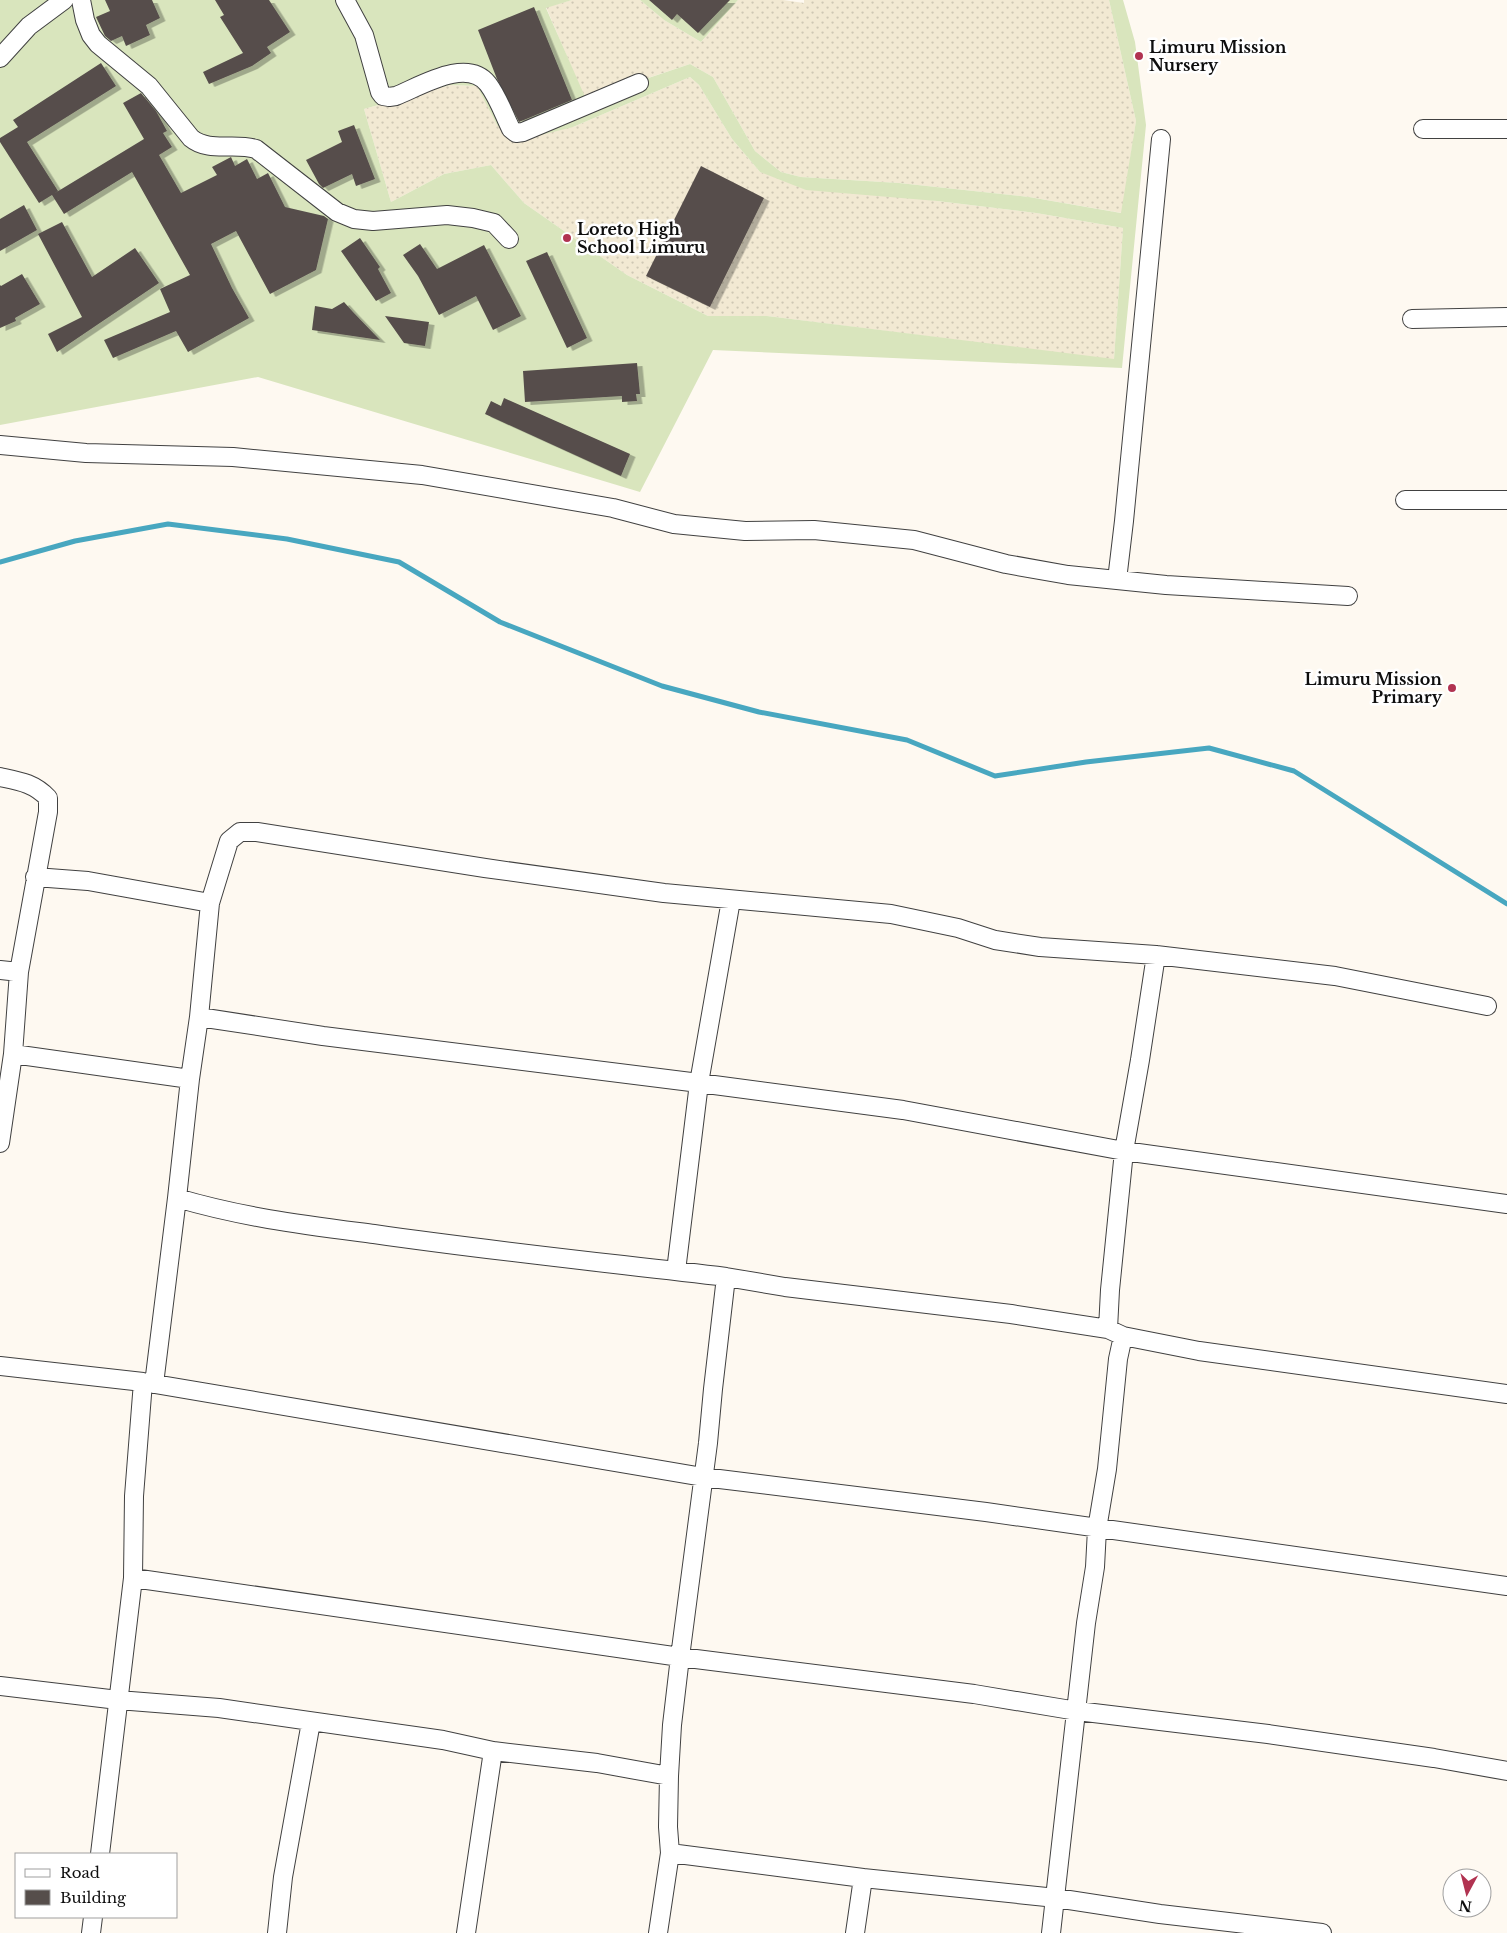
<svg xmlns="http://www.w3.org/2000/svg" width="1507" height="1933" font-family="'Libre Baskerville',serif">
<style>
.farmland{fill:url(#farmland-dots)}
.grass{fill:#d9e5bd;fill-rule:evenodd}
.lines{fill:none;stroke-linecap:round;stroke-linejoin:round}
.stream{stroke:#48a7c0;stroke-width:5}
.building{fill:#564e4b;filter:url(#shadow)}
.street-casing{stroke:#414141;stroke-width:20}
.street{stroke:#fff;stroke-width:18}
.poi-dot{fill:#b13351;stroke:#fff;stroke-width:2}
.labels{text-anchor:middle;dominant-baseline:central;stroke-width:5;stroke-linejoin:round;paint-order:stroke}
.poi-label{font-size:16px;font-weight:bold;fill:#0e0e0e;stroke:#fff;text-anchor:start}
</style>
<defs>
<pattern id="farmland-dots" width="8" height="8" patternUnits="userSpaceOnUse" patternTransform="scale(1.25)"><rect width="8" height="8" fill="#f2e9d3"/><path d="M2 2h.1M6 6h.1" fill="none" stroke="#cec7b4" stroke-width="1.8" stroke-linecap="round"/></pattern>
<filter id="shadow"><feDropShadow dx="5.5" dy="3" stdDeviation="0" flood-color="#0004"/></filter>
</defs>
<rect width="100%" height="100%" fill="#fef9f1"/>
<path class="farmland" d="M572 0H640L664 20 701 42 738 0H783L804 3V0H1109L1136 121 1122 213 1029 197 899 183 801 177 781 172 755 151 713 77 690 64 585 99 546 7Z
M690 77 699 85 732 139 760 172 937 201 1036 213 1123 228 1114 360 767 316H708L627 275 524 203 491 165 444 174 391 202 364 109 450 85 478 86 497 125 573 127Z"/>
<path class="grass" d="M0 0H572L546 8 586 99 690 64 713 77 755 151 781 172 801 177 899 183 1029 197 1121 213 1136 121 1109 0H1123L1135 42 1146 125 1122 368 713 350 640 492 258 377 0 425ZM690 77 699 85 732 139 760 172 806 190 937 201 1036 213 1123 228 1114 359 767 316H708L627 275 524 203 491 165 444 174 391 202 364 109 450 85 477 86 497 125 513 142 573 127Z
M640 0H738L701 42 664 20Z"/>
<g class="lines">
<path class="stream" d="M0 562 75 541 168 524 287 539 399 562 500 622 662 686 759 712 907 740 995 776 1086 762 1209 748 1294 771 1507 904"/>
</g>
<path class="building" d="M105 0H152L160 18 146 25 150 35 126 46 122 36 111 41 105 36 96 17 110 11Z
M215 0H269L290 32 267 47 271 53 252 66 209 84 203 72 243 53 220 17 224 15Z
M649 0H730L698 33 677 14 672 20Z
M534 7 572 100 519 122 497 79 478 30Z
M101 63 116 86 27 142 58 191 55 193 144 139 123 103 141 93 156 111 167 131 163 133 172 147 159 155 181 193 217 175 212 167 231 157 235 166 247 159 257 179 268 173 285 207 324 216 328 219 316 270 270 294 236 231 211 244 232 288 249 318 188 352 176 331 113 358 104 340 170 312 160 289 190 275 132 172 64 214 52 195 39 203 0 142V138L18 127 13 120Z
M354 125 375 179 356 186 352 174 323 188 319 184 306 160 342 142 338 131Z
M701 166 764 198 710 307 646 276Z
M24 205 37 230 0 251V219Z
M62 222 92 277 135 248 159 283 57 352 48 334 82 317 38 234Z
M360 238 380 267 378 269 391 293 376 301 341 251Z
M420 244 437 269 484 245 521 316 493 330 476 296 439 315 418 276 403 255Z
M547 252 587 338 567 348 526 261Z
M22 274 40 304 15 318 16 321 0 328V285L1 286Z
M344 302 353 312 380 340 312 330 315 306 332 309Z
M385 316 429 322 425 346 404 343Z
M637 363 640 394H636L637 401 622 402V396L525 402 523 371Z
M504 398 630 454 621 476 485 414 491 401 501 406Z"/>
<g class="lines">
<defs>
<path id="street" d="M81 0 85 20 91 35 98 44 149 86 191 138C209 153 235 142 256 149L337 212 354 219 373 221 447 215 473 218 494 223 509 239
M345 0 364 35 380 92 383 96 389 97 396 96C421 86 467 57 488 84 498 97 504 115 511 129L516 133 523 132 639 83
M0 58 29 26 64 0
M1423 129H1507
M1412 319 1507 317
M0 445 86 453 233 457 422 475 613 508 674 524 745 531 814 530 914 540 1006 564 1068 575 1166 585 1348 596
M1405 500H1507
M1117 580 1124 521 1161 139
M0 777C19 781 34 783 48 798V812L19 972 13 1054 0 1143
M35 877 88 881 210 903
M0 970 19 972
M199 1017 323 1036 699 1083 903 1110 1124 1151 1507 1204
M13 1054 190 1079
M177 1198C245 1218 305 1225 374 1234 491 1251 609 1263 726 1277L713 1389 708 1443 680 1657 672 1725 669 1776
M676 1271 699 1083 731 900
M726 1277 785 1287 1011 1314 1108 1329 1123 1336 1199 1351 1507 1394
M1108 1329 1110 1290 1124 1151 1140 1060 1156 955
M0 1366 143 1382 703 1477 986 1512 1507 1586
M143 1382 134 1496 133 1578 680 1657 974 1694 1077 1711 1268 1734 1434 1758 1507 1771
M154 1384 177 1198 190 1079 199 1017 210 903 229 841 240 832H257L485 868 664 893 891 914 958 928 995 940 1040 947 1156 955 1335 976 1487 1006
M0 1686 118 1700 219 1708 443 1740 493 1751 597 1763 669 1776 668 1827 670 1853 863 1878 1056 1898 1160 1914 1322 1933
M100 1854 133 1578
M91 1933 93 1917
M277 1933 283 1877 311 1722
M466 1933 493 1751
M658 1933 670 1853
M855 1933 863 1878
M1051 1933 1086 1623 1095 1567 1097 1529 1107 1469 1118 1359 1123 1336"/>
</defs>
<use href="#street" class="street-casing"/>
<use href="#street" class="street"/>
</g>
<g class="poi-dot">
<circle cx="1139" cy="56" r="5"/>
<circle cx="567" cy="238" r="5"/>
<circle cx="1452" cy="688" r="5"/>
</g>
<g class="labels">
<g class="poi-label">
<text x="1149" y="47">Limuru Mission<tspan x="1149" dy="18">Nursery</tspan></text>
<text x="577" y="229">Loreto High<tspan x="577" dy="18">School Limuru</tspan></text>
<text x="1442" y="679" text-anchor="end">Limuru Mission<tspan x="1442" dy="18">Primary</tspan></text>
</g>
</g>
<rect x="15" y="1853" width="162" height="65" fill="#ffffff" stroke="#9f9f9f"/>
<rect x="25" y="1869" width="25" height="8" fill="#ffffff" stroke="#9f9f9f"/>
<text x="60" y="1878" font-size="15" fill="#0e0e0e">Road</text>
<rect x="25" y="1890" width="25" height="15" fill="#564e4b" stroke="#9f9f9f"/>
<text x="60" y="1903" font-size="15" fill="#0e0e0e">Building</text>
<g transform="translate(1467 1893) rotate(187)"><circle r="24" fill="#ffffff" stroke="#9f9f9f"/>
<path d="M0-4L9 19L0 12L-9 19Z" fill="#b13351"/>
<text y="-8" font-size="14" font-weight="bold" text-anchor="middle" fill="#0e0e0e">N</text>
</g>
</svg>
